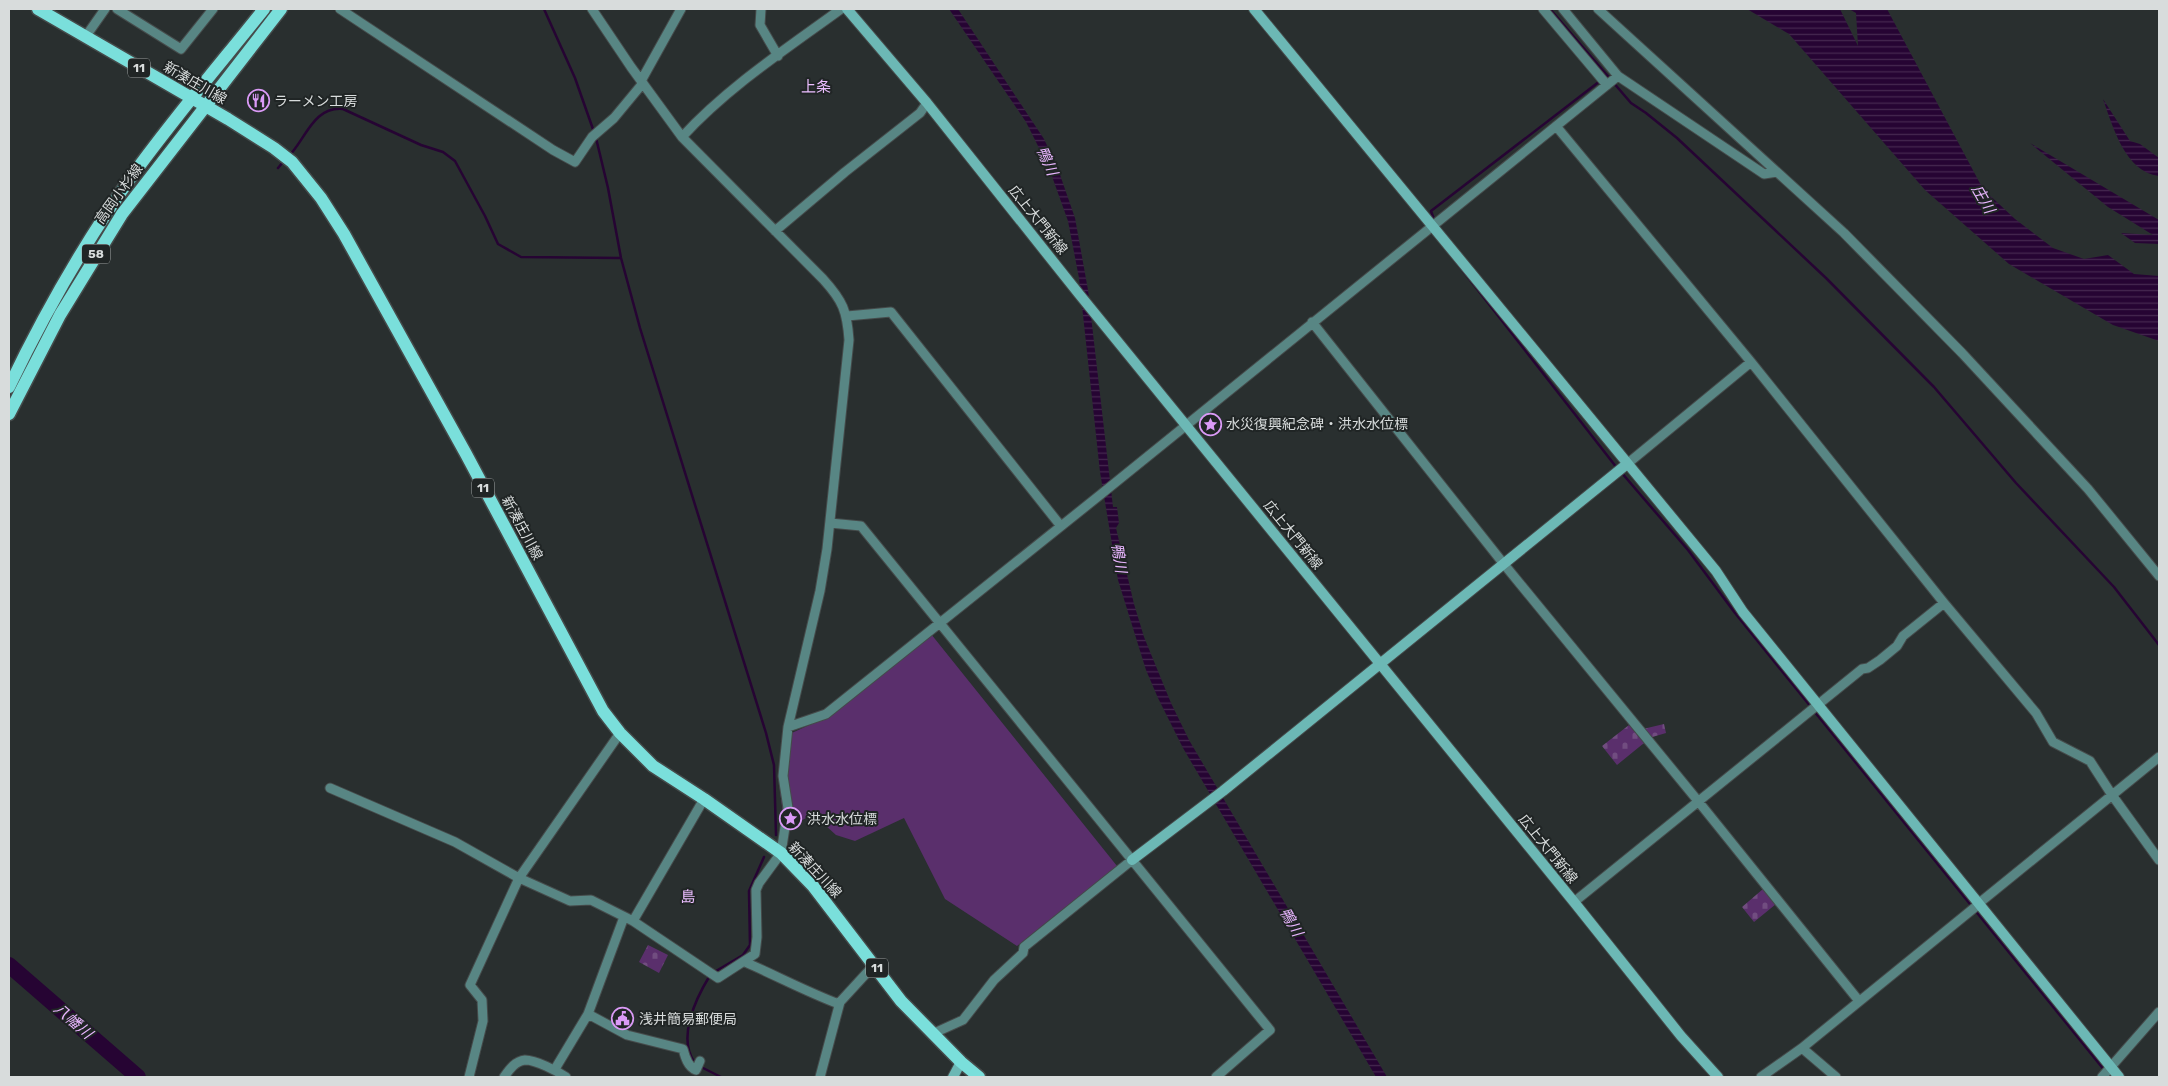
<svg xmlns="http://www.w3.org/2000/svg" width="2168" height="1086" font-family="Rubik,'Noto Sans JP',sans-serif">
<style>
.cemetery{fill:url(#cemetery-stones)}
.park{fill:#5a2f6c}
.water{fill:url(#water-rules)}
.lines{fill:none;stroke-linecap:round;stroke-linejoin:round}
.stream{stroke:#260433;stroke-width:2.5}
.river{stroke:#260433;stroke-width:16}
.street-casing{stroke:#454b4b;stroke-width:11}
.secondary-casing{stroke:#454b4b;stroke-width:12}
.primary-casing{stroke:#454b4b;stroke-width:15}
.street{stroke:#588684;stroke-width:9}
.secondary{stroke:#6cb8b5;stroke-width:10}
.primary{stroke:#7adfdb;stroke-width:12}
.labels{text-anchor:middle;dominant-baseline:central;stroke-width:4;stroke-linejoin:round;paint-order:stroke}
.shield{fill:#202525;stroke:#a1a5a5;stroke-width:1}
.shield-label{font-size:12px;font-weight:bold;fill:#d8dcdc}
.street-label{font-size:14px;fill:#d8dcdc;stroke:#202525}
.poi-label{font-size:14px;fill:#d8dcdc;stroke:#202525;text-anchor:start}
.neighbourhood-label{font-size:15px;fill:#eabdfe;stroke:#202525}
.water-label{font-size:15px;font-style:italic;fill:#e9b6ff;stroke:#202525}
</style>
<defs>
<pattern id="cemetery-stones" width="16" height="16" patternUnits="userSpaceOnUse" patternTransform="scale(1.25)"><rect width="16" height="16" fill="#5a2f6c"/><path d="M2 7V4a2 2 0 0 1 4 0v3zM10 15v-3a2 2 0 0 1 4 0v3z" fill="#714d80"/></pattern>
<pattern id="water-rules" width="6" height="5" patternUnits="userSpaceOnUse" patternTransform="scale(1.25)"><rect width="6" height="5" fill="#260433"/><path d="M0 2.5h6" fill="none" stroke="#452850"/></pattern>
</defs>
<rect width="100%" height="100%" fill="#292f2f"/>
<path class="cemetery" d="M1664 724 1666 733 1649 738 1643 729Z
M1629 725 1644 743 1617 765 1602 746Z
M1763 889 1776 904 1754 922 1742 907Z
M648 945 668 955 659 973 639 962Z"/>
<path class="park" d="M931 634 1117 866 1017 946 945 899 904 818 855 841 836 835 813 814 785 830 778 775 783 737 829 716Z"/>
<path class="water" d="M949 9H958L1044 139 1058 169 1075 218 1088 290 1113 507H1117L1119 523 1116 528 1134 604 1144 637 1171 703 1189 740 1387 1077H1376L1183 748 1158 698 1146 670 1118 580 1100 472 1079 278 1068 221 1049 168 1026 122Z
M1747 9H1840L1858 46 1856 13 1849 9H1887L1983 189 2015 219 2053 248 2084 259 2108 255 2134 274 2159 276V341L2113 325 2009 264 1925 190 1789 34Z
M2103 99 2130 141 2140 144 2159 158V176C2125 172 2113 127 2103 99Z
M2030 143 2159 220V244L2135 243 2121 233 2153 235 2108 207Z"/>
<g class="lines">
<path class="stream" d="M544 9 575 78 594 132
M1550 9 1631 103 1646 113 1677 138 1826 278 1934 387 2016 483 2114 587 2159 645
M596 138 608 188 621 258 640 328 766 733 774 765 776 835
M289 156C306 138 314 106 343 109L421 145 443 152 455 161 485 216 498 244 521 257 620 258
M278 168 283 162
M1435 222 1431 211 1600 81
M1442 244 1617 468
M1621 472 1688 550 1735 613 1811 707
M1814 711 2105 1071
M716 971 743 955 750 945 749 891 764 857
M695 1063C677 1039 695 1000 709 977
M701 1067 721 1077"/>
<path class="river" d="M9 965 138 1077"/>
<defs>
<path id="street" d="M117 9 181 49 213 9
M340 9 553 150 575 162 592 137 614 118 643 83
M761 9 760 25 778 56
M1543 9 1607 85
M1563 9 1618 76
M1598 9 1844 233 1962 353 2088 489 2159 576
M86 36 105 9
M641 81 681 9
M1556 126 1751 362 1944 603 2036 713 2053 742 2090 761 2112 795 2159 860
M682 137C728 87 786 49 841 9
M775 231 845 172 920 113 927 103
M847 316 891 312 1060 525
M1312 322 1503 563 1698 801 1859 1001
M1627 464 1751 362
M830 523 861 526 1270 1030 1216 1077
M788 727 826 714 1100 495 1618 76 1764 174 1777 172
M330 788 455 842 519 878 570 901 591 900 633 921 718 978 755 954 757 937 756 890 759 883 781 853 788 808 783 776 788 727 820 591 827 549 849 340C847 311 843 301 823 279L682 137 631 67 592 9
M1574 902 1862 669 1868 668 1880 660 1897 646 1903 636 1944 603
M1978 904 2159 757
M633 921 704 799
M745 962C777 976 807 992 839 1004
M588 1014 627 1035 683 1049C685 1057 688 1067 696 1070L700 1061
M932 1034 963 1020 994 980 1023 953 1024 947 1132 860
M1802 1048 1836 1077
M555 1069 588 1014 624 917
M469 1077 483 1021 482 1000 470 985 519 878 620 733
M504 1077C509 1070 515 1061 525 1060 536 1060 557 1071 566 1077
M820 1077 840 1002 874 965
M1761 1077 1802 1048 1979 904
M2102 1077 2159 1012"/>
<path id="secondary" d="M847 9 927 103 1079 294 1574 902 1681 1036 1718 1077
M1254 9 1716 571 1743 612 2119 1077
M1132 860 1223 791 1627 464
M953 1077 961 1062"/>
<path id="primary" d="M38 9 228 119 274 148 292 162 321 198 344 234 466 454 603 711 620 733 653 766 704 799 781 853 813 886 901 1001 961 1062 979 1077
M9 387C44 314 85 242 132 176 173 119 220 64 264 9
M9 414 60 315 122 214 281 9"/>
</defs>
<use href="#street" class="street-casing"/>
<use href="#secondary" class="secondary-casing"/>
<use href="#primary" class="primary-casing"/>
<use href="#street" class="street"/>
<use href="#secondary" class="secondary"/>
<use href="#primary" class="primary"/>
</g>
<defs>
<symbol id="restaurant-ring" viewBox="-11 -11 22 22"><circle r="9.5" fill="#202525" stroke="#da9af6" stroke-width="1.5"/><path d="M-5-6h1v4h1v-4h1v4h1v-4h1v5L-1.5 .5V6h-2V.5L-5-1ZM5-6V6H3V1.5H1.5Q1.5-4 5-6Z" fill="#da9af6"/></symbol>
<symbol id="sight-ring" viewBox="-11 -11 22 22"><circle r="9.5" fill="#202525" stroke="#da9af6" stroke-width="1.5"/><path d="M0-6L1.8-2.2L6-1.7L2.9 1.2L3.7 5.4L0 3.3L-3.7 5.4L-2.9 1.2L-6-1.7L-1.8-2.2Z" fill="#da9af6"/></symbol>
<symbol id="civic-ring" viewBox="-11 -11 22 22"><circle r="9.5" fill="#202525" stroke="#da9af6" stroke-width="1.5"/><path d="M-.6-6.5H3V-4.5H.6V-3L4-1V1h2V6H-6V1h2V-1L-.6-3ZM-1.2 2.5V6h2.4V2.5Z" fill="#da9af6"/></symbol>
</defs>
<g fill-rule="evenodd">
<use href="#restaurant-ring" x="246" y="88" width="25" height="25"/>
<use href="#sight-ring" x="1198" y="412" width="25" height="25"/>
<use href="#sight-ring" x="778" y="806" width="25" height="25"/>
<use href="#civic-ring" x="610" y="1006" width="25" height="25"/>
</g>
<g class="labels">
<g class="shield">
<rect x="128" y="58.5" width="22" height="19" rx="4"/>
<rect x="82" y="244.5" width="28" height="19" rx="4"/>
<rect x="472" y="478.5" width="22" height="19" rx="4"/>
<rect x="866" y="958.5" width="22" height="19" rx="4"/>
</g>
<g class="shield-label">
<text x="139" y="68">11</text>
<text x="96" y="254">58</text>
<text x="483" y="488">11</text>
<text x="877" y="968">11</text>
</g>
<g class="street-label">
<text transform="translate(195 83) rotate(30)">新湊庄川線</text>
<text transform="translate(119 194) rotate(-54)">高岡小杉線</text>
<text transform="translate(1038 220) rotate(51)">広上大門新線</text>
<text transform="translate(522 528) rotate(62)">新湊庄川線</text>
<text transform="translate(1293 535) rotate(51)">広上大門新線</text>
<text transform="translate(1548 849) rotate(51)">広上大門新線</text>
<text transform="translate(815 870) rotate(47)">新湊庄川線</text>
</g>
<g class="poi-label">
<text x="274" y="101">ラーメン工房</text>
<text x="1226" y="424">水災復興紀念碑・洪水水位標</text>
<text x="807" y="819">洪水水位標</text>
<text x="639" y="1019">浅井簡易郵便局</text>
</g>
<g class="neighbourhood-label">
<text x="816" y="87">上条</text>
<text x="688" y="897">島</text>
</g>
<g class="water-label">
<text transform="translate(1047 161) rotate(66)">鴨川</text>
<text transform="translate(1983 199) rotate(60)">庄川</text>
<text transform="translate(1119 558) rotate(81)">鴨川</text>
<text transform="translate(1291 922) rotate(60)">鴨川</text>
<text transform="translate(73 1021) rotate(41)">八幡川</text>
</g>
</g>
<rect width="2168" height="1086" fill="none" stroke="#d8dcdc" stroke-width="20"/>
</svg>
